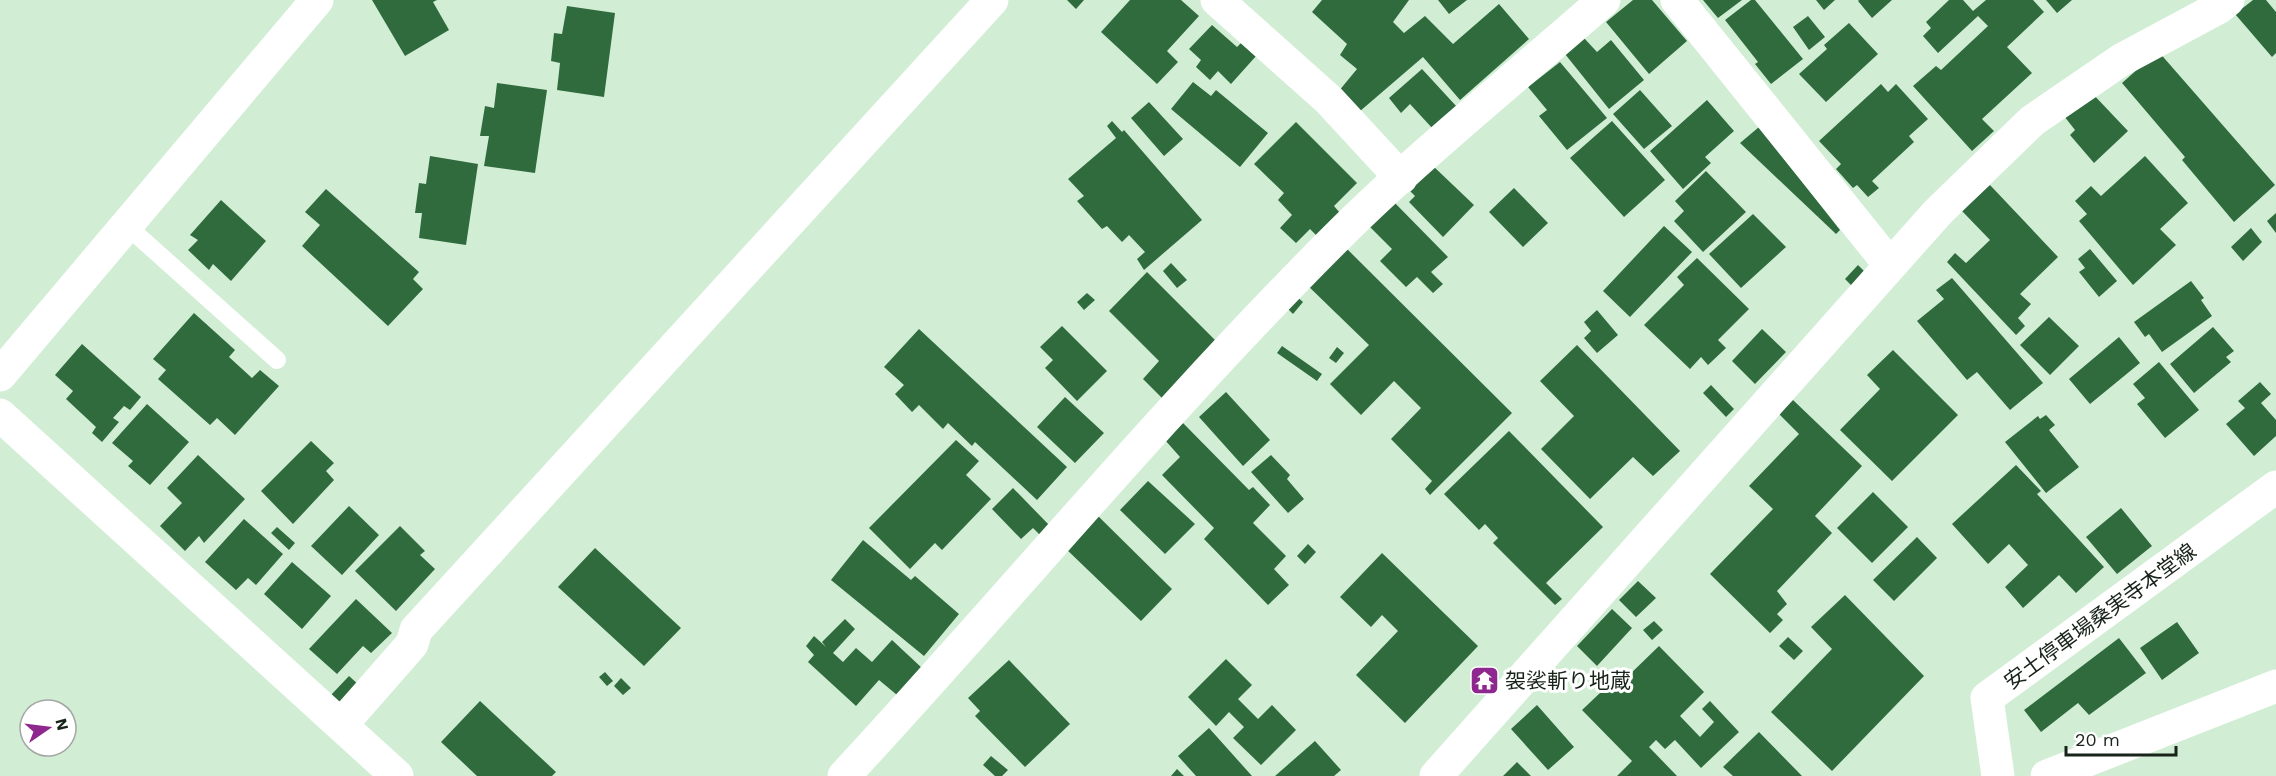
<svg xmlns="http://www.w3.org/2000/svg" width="2276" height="776" font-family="'Work Sans','Noto Sans JP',sans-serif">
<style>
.building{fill:#306b3e}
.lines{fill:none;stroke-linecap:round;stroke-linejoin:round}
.service{stroke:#fff;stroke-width:18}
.minor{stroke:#fff;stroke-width:33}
.secondary{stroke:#fff;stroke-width:33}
.labels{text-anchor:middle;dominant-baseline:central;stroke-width:6;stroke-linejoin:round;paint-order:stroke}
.street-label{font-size:21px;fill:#18231a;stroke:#fff}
.poi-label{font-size:21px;fill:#18231a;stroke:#fff;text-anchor:start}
</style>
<rect width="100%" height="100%" fill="#d1eed5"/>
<path class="building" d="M372 0H437L433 2 449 30 405 56Z
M1067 0H1084L1076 9Z
M1130 0H1181L1199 16 1167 51 1178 62 1157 84 1101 32Z
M1322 0H1409L1393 22 1404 33 1425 16 1453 44 1499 4 1529 39 1460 100 1423 57 1359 112 1338 92 1357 69 1340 55 1347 44 1312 12Z
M1438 0H1467L1449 14Z
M1633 0H1652L1687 41 1649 74 1606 22Z
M1703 0H1742L1718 18Z
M1751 0H1755L1803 59 1771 84 1755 64 1758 62 1725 20Z
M1816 0H1835L1824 10Z
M1859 0H1892L1872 18 1858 1Z
M1949 0H1963L1973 11 1986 0H2033L2044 12 2007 47 2032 73 1982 119 1994 131 1972 151 1913 86 1936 66 1941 70 1988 26 1978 16 1938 53 1923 36 1931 28 1926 22Z
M2046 0H2072L2057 13Z
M2253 0H2266L2276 12V53L2272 57 2235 14Z
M567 6 615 13 604 97 557 90 560 63 551 61 554 33 562 34Z
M1808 16 1825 37 1809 50 1793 27Z
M1849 23 1878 54 1826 102 1799 74 1827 49 1824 45Z
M1212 25 1237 47 1242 42 1257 55 1231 84 1218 71 1210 80 1196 67 1201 60 1189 49Z
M1584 38 1597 52 1611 40 1644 80 1609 109 1565 54Z
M2158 51 2275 185 2234 222 2182 160 2185 157 2122 83Z
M1560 62 1607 118 1567 150 1539 116 1547 110 1528 87Z
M1422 69 1457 107 1433 129 1410 104 1401 113 1389 98Z
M1193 82 1211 96 1216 90 1268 133 1240 167 1171 109Z
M497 83 547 90 535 173 484 166 489 136H480L485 106 494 108Z
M1881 84 1888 92 1896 84 1928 119 1909 136 1914 142 1872 181 1879 188 1868 197 1857 185 1853 188 1836 169 1841 164 1819 141Z
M1640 90 1672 126 1644 149 1613 114Z
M2091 92 2128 131 2094 163 2070 135 2075 130 2064 116Z
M1707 100 1734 131 1705 157 1711 163 1683 189 1650 151Z
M1149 102 1183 139 1164 156 1131 118Z
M1112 121 1122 132 1124 130 1202 220 1144 270 1137 259 1145 252 1129 235 1122 242 1107 226 1102 229 1077 201 1084 196 1068 179 1116 138 1107 126Z
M1612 121 1665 180 1624 217 1570 158Z
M1296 122 1357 183 1334 206 1340 213 1317 236 1310 229 1296 243 1280 228 1292 215 1278 200 1284 193 1254 164Z
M1759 127 1840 230 1836 234 1740 143Z
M430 156 478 164 466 245 419 238 422 213H415L419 183 426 184Z
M2145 156 2188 203 2160 229 2176 245 2133 285 2079 221 2087 214 2075 201 2091 186 2101 196Z
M1432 165 1474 205 1443 237 1409 202 1415 196 1407 188Z
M1706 171 1746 212 1703 252 1674 221 1684 211 1675 201Z
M1990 185 2058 257 2020 294 2031 304 2018 318 2025 326 2016 335 1947 262 1955 253 1966 263 1990 240 1962 211Z
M1514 188 1548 223 1523 247 1489 212Z
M326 189 419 272 413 279 423 289 388 326 302 246 320 225 305 212Z
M221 200 266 241 231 281 213 264 209 270 188 250 198 240 190 235Z
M1392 200 1448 257 1431 272 1443 284 1433 293 1417 277 1406 287 1380 261 1392 249 1367 224Z
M2276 213V233L2267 221Z
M1753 214 1786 247 1741 288 1709 254Z
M1664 226 1692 252 1630 317 1603 291Z
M2251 228 2262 242 2243 261 2231 247Z
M1343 245 1512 413 1430 495 1425 489 1432 481 1391 439 1421 408 1394 381 1361 415 1330 384 1369 345 1305 283Z
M2090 249 2117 281 2099 297 2079 272 2085 268 2078 259Z
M1697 258 1749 309 1718 340 1726 348 1708 365 1701 357 1690 369 1644 325 1684 285 1677 277Z
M1171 263 1187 280 1177 288 1163 271Z
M1858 265 1864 271 1852 286 1845 279Z
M1147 272 1219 344 1166 402 1143 379 1159 361 1109 311Z
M1952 278 2043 383 2010 410 1977 372 1967 380 1917 321 1944 299 1936 290Z
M2191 281 2204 298 2201 300 2212 316 2162 352 2149 334 2145 337 2134 322Z
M1087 293 1095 300 1084 310 1077 302Z
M1295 295 1303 302 1293 314 1285 306Z
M1597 310 1618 335 1597 353 1584 338 1591 331 1584 322Z
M194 313 235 350 229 357 252 378 260 370 279 386 235 435 217 418 210 425 158 379 166 370 153 359Z
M2049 317 2079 346 2050 375 2020 345Z
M1062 326 1107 371 1077 401 1045 368 1053 360 1040 347Z
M2213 327 2234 351 2226 357 2231 362 2194 393 2170 364Z
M919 329 1067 467 1037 500 975 442 972 446 948 423 943 429 919 405 912 412 895 394 904 385 884 367Z
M1762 329 1786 352 1755 384 1732 361Z
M2119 337 2140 363 2090 404 2069 379Z
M82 344 141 397 130 410 124 406 113 418 119 422 102 442 92 433 96 427 66 399 73 391 55 375Z
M1577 345 1680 451 1653 476 1633 457 1590 499 1541 449 1574 416 1540 381Z
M1282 346 1322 374 1317 381 1277 353Z
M1337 347 1344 353 1336 363 1329 358Z
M1893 350 1958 415 1892 481 1840 430 1880 389 1867 375Z
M2159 362 2199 410 2165 438 2137 404 2145 398 2133 384Z
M2260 382 2271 394 2261 403 2276 420V436L2254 456 2226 424 2245 408 2238 401Z
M1711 385 1734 409 1726 417 1703 393Z
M1226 392 1270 440 1243 466 1199 417Z
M1065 397 1104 433 1075 463 1037 427Z
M1793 400 1862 466 1815 516 1832 533 1777 591 1787 604 1777 614 1783 620 1770 633 1710 574 1773 509 1749 486 1799 434 1779 414Z
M147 404 189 442 150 485 128 466 133 461 112 443Z
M2046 415 2055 425 2049 430 2079 467 2046 493 2005 442 2038 416 2040 419Z
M1183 423 1249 490 1253 487 1270 505 1253 523 1286 556 1274 569 1289 585 1268 605 1204 539 1214 528 1162 475 1180 457 1165 440Z
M1509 431 1603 527 1546 583 1562 599 1555 605 1493 543 1498 538 1485 524 1479 530 1444 494Z
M956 440 979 461 966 475 991 499 942 550 935 543 910 569 869 528Z
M311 441 334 463 326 471 334 480 293 524 261 491Z
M198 455 245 499 204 543 199 536 185 551 160 526 182 503 167 488Z
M1271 455 1290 475 1287 479 1304 499 1288 513 1251 472Z
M2016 465 2041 491 2037 494 2104 567 2076 593 2059 575 2023 608 2005 587 2028 565 2009 544 1988 564 1952 524Z
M1148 481 1195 524 1165 554 1120 510Z
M1013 488 1051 527 1041 536 1033 528 1021 539 992 509Z
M1873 492 1908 527 1872 563 1837 528Z
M349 506 379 535 342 575 311 546Z
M2121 508 2152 546 2117 574 2086 537Z
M1096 514 1172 589 1141 621 1064 547Z
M244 519 283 554 256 585 248 578 236 590 205 562Z
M400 526 425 551 420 555 435 569 396 611 355 571Z
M277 527 295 543 289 550 271 533Z
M1917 537 1937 558 1894 601 1873 580Z
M863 540 911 580 915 576 959 614 924 656 831 580Z
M1308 544 1316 552 1305 564 1297 556Z
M595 548 681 628 644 666 558 587Z
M1382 553 1478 646 1405 723 1356 675 1398 631 1382 615 1371 627 1340 597Z
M292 562 331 596 302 629 264 594Z
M1638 581 1656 598 1636 617 1619 600Z
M1845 595 1924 676 1832 771 1771 712 1832 649 1811 627Z
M356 599 392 633 371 653 363 646 337 674 309 649Z
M1612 609 1632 628 1597 666 1577 646Z
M845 619 855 629 833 653 843 662 856 648 872 662 892 640 922 668 897 695 879 680 856 706 808 662 814 655 806 646 814 636 826 647 822 642Z
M1654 621 1663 630 1652 640 1643 630Z
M2177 622 2199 653 2162 680 2140 648Z
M1788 637 1803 651 1794 660 1779 646Z
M2119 638 2146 673 2089 715 2078 703 2041 732 2024 710Z
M1659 646 1704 692 1680 716 1700 737 1714 722 1702 709 1710 701 1739 732 1701 768 1675 740 1665 749 1656 740 1649 747 1677 776H1617L1632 761 1582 710 1619 675 1625 679Z
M1226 659 1252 685 1238 699 1258 719 1272 705 1296 730 1261 765 1233 738 1244 727 1229 712 1216 726 1188 697Z
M1009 660 1070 724 1025 767 975 716 980 711 968 698Z
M1485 670 1494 685 1482 692 1476 675Z
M605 672 613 681 607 686 599 677Z
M349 676 359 685 340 704 331 695Z
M621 678 631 688 623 695 614 686Z
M480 701 556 772 552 776H477L441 742Z
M1537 705 1574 747 1548 770 1511 729Z
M1209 728 1252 776H1196L1178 756Z
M1759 732 1802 776H1733L1723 767Z
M1315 741 1341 770 1334 776H1275Z
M991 756 1008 770 1002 776H995L983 765Z
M1517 762 1531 776H1503Z
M1177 769 1184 776H1171Z"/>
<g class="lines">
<path class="service" d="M126 225 277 360"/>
<path class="minor" d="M1217 0 1329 100 1401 178
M1677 0 1890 265
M0 375 317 0
M0 415 397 776
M341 725 412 644 416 630 992 0
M844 776C1009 598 1163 411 1334 240 1419 155 1514 79 1604 0
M1436 776 1938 212 2032 121 2121 60 2218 8 2228 0"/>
<path class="secondary" d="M1998 776 1987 698 2276 487
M2047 776 2276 686"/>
</g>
<defs>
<symbol id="temple-square" viewBox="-11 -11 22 22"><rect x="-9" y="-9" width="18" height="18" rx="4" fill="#8e288e" stroke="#fff"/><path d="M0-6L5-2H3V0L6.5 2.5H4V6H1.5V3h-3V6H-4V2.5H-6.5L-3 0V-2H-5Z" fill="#fff"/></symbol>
</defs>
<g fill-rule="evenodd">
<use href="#temple-square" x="1468" y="664" width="33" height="33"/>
</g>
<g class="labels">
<g class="street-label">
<text transform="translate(2100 616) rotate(-36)">安土停車場桑実寺本堂線</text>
</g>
<g class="poi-label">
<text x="1505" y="680">袈裟斬り地蔵</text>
</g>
</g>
<g transform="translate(48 728) rotate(76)"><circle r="28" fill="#ffffff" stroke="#a3a7a3" stroke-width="1.5"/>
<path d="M0-4.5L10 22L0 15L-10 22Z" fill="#8e288e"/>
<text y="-9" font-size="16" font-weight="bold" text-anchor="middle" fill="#18231a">N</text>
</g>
<path d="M2066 746v9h110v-9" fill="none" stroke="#18231a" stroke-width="3"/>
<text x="2075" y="746" font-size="18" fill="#18231a" stroke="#ffffff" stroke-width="4.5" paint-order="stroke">20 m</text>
</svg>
